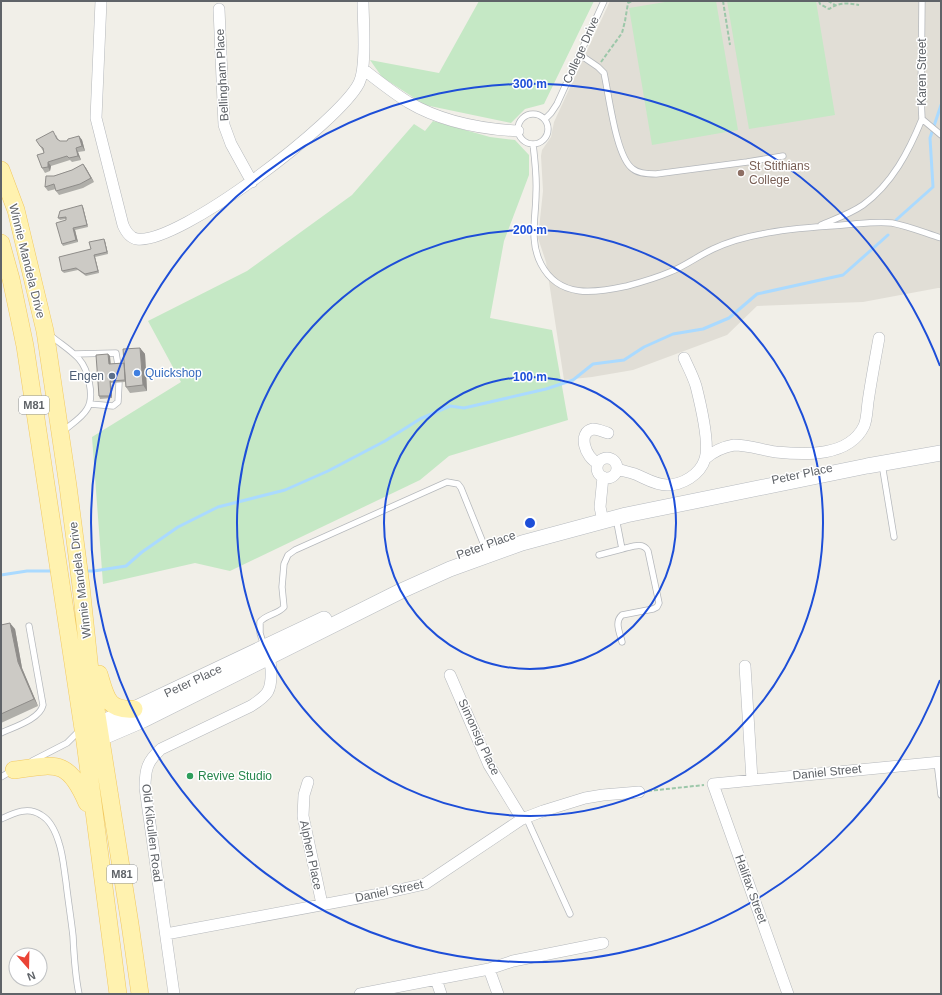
<svg xmlns="http://www.w3.org/2000/svg" width="942" height="995" font-family="Helvetica,sans-serif">
<style>
.education{fill:#e1ded6}
.green{fill:#c5e8c5}
.lines{fill:none;stroke-linecap:round;stroke-linejoin:round}
.stream{stroke:#aadaff;stroke-width:3}
.service-casing{stroke:#b5b8bc;stroke-width:7}
.minor-casing{stroke:#b5b8bc;stroke-width:12}
.secondary-casing{stroke:#b6babf;stroke-width:16}
.primary-casing{stroke:#f2c960;stroke-width:18}
.path{stroke:#9cc7a9;stroke-width:2;stroke-dasharray:4 2;stroke-linecap:butt}
.service{stroke:#fff;stroke-width:5.5}
.minor{stroke:#fff;stroke-width:11}
.secondary{stroke:#fff;stroke-width:15}
.primary{stroke:#fff2af;stroke-width:17}
.wall{fill:#afaea9}
.shaded-wall{fill:#8f8d8a}
.building{fill:#cccac5;stroke:#8f8d8a}
.ring{fill:none;stroke:#1d4ed8;stroke-width:2}
.education-dot{fill:#8d6e63;stroke:#fff;stroke-width:1.5}
.shop-dot{fill:#3f7fe0;stroke:#fff;stroke-width:1.5}
.service-dot{fill:#5c6f8a;stroke:#fff;stroke-width:1.5}
.leisure-dot{fill:#2e9e5b;stroke:#fff;stroke-width:1.5}
.labels{text-anchor:middle;dominant-baseline:central;stroke-width:3;stroke-linejoin:round;paint-order:stroke}
.shield{fill:#fff;stroke:#8f9295;stroke-width:1}
.shield-label{font-size:11px;font-weight:bold;fill:#5f6368}
.street-label{font-size:12px;fill:#5f6368;stroke:#fff}
.education-label{font-size:12px;fill:#785e54;stroke:#fff;text-anchor:start}
.shop-label{font-size:12px;fill:#366cbe;stroke:#fff;text-anchor:start}
.service-label{font-size:12px;fill:#4e5e75;stroke:#fff;text-anchor:end}
.leisure-label{font-size:12px;fill:#27864d;stroke:#fff;text-anchor:start}
.centre{fill:#1d4ed8;stroke:#fff;stroke-width:2}
.ring-label{font-size:12px;text-anchor:middle;font-weight:bold;fill:#1d4ed8;stroke:#fff;stroke-width:3;stroke-linejoin:round;paint-order:stroke}
</style>
<rect width="100%" height="100%" fill="#f1efe8"/>
<path class="education" d="M610 1H941V288H938L863 302 757 306 727 335 633 370 592 377 564 380 546 262 538 238 543 191 541 156 542 150 551 137 554 122Z"/>
<path class="green" d="M479 1H594L544 104 525 109 511 123 425 105 382 77 370 60 439 73Z
M671 1H716L738 130 652 145 629 8Z
M727 1H816L835 115 749 129Z
M433 121 490 137 515 140 529 155V175L504 241 490 318 552 330 568 420 449 456 420 480 230 571 195 563 103 584 92 437 181 382 148 321 247 271 352 195 414 124 425 131Z"/>
<g class="lines">
<path class="stream" d="M896 220 933 187 930 138 941 105
M85 571H94L126 566 142 552 178 527 218 507 285 490 328 471 385 441 420 419 450 406 464 408 546 389 573 380 593 364 624 360 644 347 673 334 703 329 729 318 757 294 843 275 888 235
M1 575 27 571H53"/>
<defs>
<path id="service" d="M922 1 921 98 922 119 941 135
M579 54 598 67 604 73C609 95 616 158 633 169 639 174 649 174 656 174L747 162 783 156
M518 129a15 15 0 1 1 30 0a15 15 0 1 1-30 0Z
M545 119 551 113 557 104 604 1
M533 144C535 161 537 177 536 193 536 217 529 241 541 264 559 299 595 293 627 286 642 282 656 278 670 272 685 266 698 256 713 249 728 242 745 237 762 234 789 228 816 227 843 225 859 224 876 221 892 223 908 226 925 233 941 238
M821 225C835 219 850 214 863 205 892 184 909 151 922 119
M50 335C59 343 71 350 79 359 88 369 95 397 87 409 82 418 70 425 62 432
M74 354 116 353 118 365
M90 404 113 406 118 402 119 383
M882 464 894 537
M616 518 622 549C631 547 643 541 648 551L659 603 657 607 653 609 622 615C614 622 620 633 622 642
M599 555 622 549
M264 646 260 633V622C266 614 277 615 284 607L282 587 284 564 288 555 295 550 447 482 458 484 461 488 488 555
M1 733C14 727 40 719 43 705L29 626
M32 761 67 743 79 731
M937 762 941 795
M1 777 13 770
M526 817 570 914
M1 819C14 813 28 806 41 815 50 820 56 833 59 843 63 855 64 869 66 882 68 900 71 918 73 936 74 956 75 975 79 994"/>
<path id="minor" d="M101 1 96 118 123 225C126 232 130 238 137 239 179 245 340 121 359 83 367 67 363 20 363 1
M219 9 224 125 231 144 252 182
M363 69C377 80 392 92 408 102 440 121 480 129 518 131
M706 458C714 451 723 447 734 445 748 445 762 450 776 452 805 455 849 457 864 426 867 419 867 409 868 402 871 381 875 360 879 338
M597 468a10 10 0 1 1 20 0a10 10 0 1 1-20 0Z
M598 463C585 458 577 432 593 429 598 429 604 432 608 433
M617 469C623 471 629 472 635 474 645 478 655 485 667 485 682 485 700 475 705 459 710 444 700 402 696 386 693 376 688 367 684 358
M603 477 600 507 603 521
M745 666 752 780
M450 675 489 765 522 819
M308 782 304 795 303 816 322 904
M166 934 385 893 425 884 522 819 543 811 585 798 603 795 639 792
M489 969 498 994
M436 979 441 994
M174 994 145 788C145 770 147 761 161 749L251 706C268 695 272 691 271 669 270 662 270 657 267 651
M360 994 489 969 513 961 603 943
M788 994 713 784 941 762"/>
<path id="secondary" d="M87 726 98 724 134 709 324 619
M89 741 101 738 143 720 401 591 450 569 522 543 626 515 867 466 941 453"/>
<path id="primary" d="M1 170 16 210 45 331 68 486 81 586 90 671 130 924 140 994
M1 243 11 279 25 346 85 742 118 994
M99 674C106 697 107 711 134 709
M14 770C57 764 68 759 87 803"/>
</defs>
<use href="#service" class="service-casing"/>
<use href="#minor" class="minor-casing"/>
<use href="#secondary" class="secondary-casing"/>
<use href="#primary" class="primary-casing"/>
<path class="path" d="M723 1 730 45
M819 1 820 4 829 9C839 2 848 3 859 5
M828 1 835 5
M601 62 622 33 625 21 628 3 632 1
M648 791 704 785"/>
<use href="#service" class="service"/>
<use href="#minor" class="minor"/>
<use href="#secondary" class="secondary"/>
<use href="#primary" class="primary"/>
</g>
<path class="wall" d="M56 135 58 139 60 141H67L79 136 82 140 85 151 78 152 81 160 72 162 70 160 51 166 50 171 45 173 42 168 44 153 43 151 40 146Z
M83 164 86 168 94 182 83 188 59 195 56 191V189L48 191 45 187 54 176 72 170Z
M83 207 88 227 75 230 78 242 63 246 62 244 66 220V219L60 220 58 218Z
M104 239 105 241 108 254 95 257 99 273 86 276 78 270 64 273 62 271 91 249Z
M140 348 145 354 147 391 130 393 126 387 125 382 111 383 112 398 100 399 99 396 108 354 110 356V364L124 363Z
M1 625 15 629 22 668 38 706 1 723Z"/>
<path class="shaded-wall" d="M79 136 82 140 85 151 82 146Z
M76 148 78 152 81 160 78 156Z
M48 162 51 166 50 171 48 167Z
M83 164 86 168 94 182 91 178Z
M82 205 83 207 88 227 87 225Z
M73 228 75 230 78 242 76 240Z
M104 239 105 241 108 254 107 252Z
M94 255 95 257 99 273 98 271Z
M140 348 145 354 147 391 143 385Z
M108 354 110 356 111 366 109 364Z
M110 381 111 383 112 398 111 396Z
M10 623 15 629 22 668 38 706 34 699 18 662Z"/>
<path class="building" d="M53 131 57 139 60 141H67L68 139 79 136 82 146 76 148 78 156 69 158 67 156 48 162V167L42 168 37 155 44 153 43 148 40 146 36 140Z
M83 164 91 178 80 184 56 191 54 184 45 187 46 176H54L72 170Z
M82 205 87 225 73 228 76 240 62 244 56 223 66 220V217L58 218 60 211Z
M104 239 107 252 94 255 98 271 85 274 76 268 62 271 59 257 91 249 89 242Z
M140 348 143 385 126 387 123 349Z
M108 354 109 364 124 363 125 380 110 381 111 396H99L96 355Z
M10 623 18 662 34 699 1 714V625Z"/>
<g class="ring">
<circle cx="530" cy="523" r="146"/>
<circle cx="530" cy="523" r="293"/>
<path d="M940 680A439 439 0 1 1 940 366"/>
</g>
<circle class="education-dot" cx="741" cy="173" r="4"/>
<circle class="shop-dot" cx="137" cy="373" r="4"/>
<circle class="service-dot" cx="112" cy="376" r="4"/>
<circle class="leisure-dot" cx="190" cy="776" r="4"/>
<g class="labels">
<g class="shield">
<rect x="19" y="396" width="30" height="18" rx="3"/>
<rect x="107" y="865" width="30" height="18" rx="3"/>
</g>
<g class="shield-label">
<text x="34" y="405">M81</text>
<text x="122" y="874">M81</text>
</g>
<g class="street-label">
<text transform="translate(581 50) rotate(-66)">College Drive</text>
<text transform="translate(922 72) rotate(-90)">Karen Street</text>
<text transform="translate(222 75) rotate(-93)">Bellingham Place</text>
<text transform="translate(27 261) rotate(76)">Winnie Mandela Drive</text>
<text transform="translate(802 474) rotate(-12)">Peter Place</text>
<text transform="translate(486 545) rotate(-20)">Peter Place</text>
<text transform="translate(80 580) rotate(-97)">Winnie Mandela Drive</text>
<text transform="translate(193 681) rotate(-25)">Peter Place</text>
<text transform="translate(479 737) rotate(65)">Simonsig Place</text>
<text transform="translate(827 772) rotate(-6)">Daniel Street</text>
<text transform="translate(152 833) rotate(83)">Old Kilcullen Road</text>
<text transform="translate(311 855) rotate(78)">Alphen Place</text>
<text transform="translate(751 889) rotate(70)">Halifax Street</text>
<text transform="translate(389 891) rotate(-12)">Daniel Street</text>
</g>
<g class="education-label">
<text x="749" y="166">St Stithians<tspan x="749" dy="14">College</tspan></text>
</g>
<g class="shop-label">
<text x="145" y="373">Quickshop</text>
</g>
<g class="service-label">
<text x="104" y="376">Engen</text>
</g>
<g class="leisure-label">
<text x="198" y="776">Revive Studio</text>
</g>
</g>
<circle cx="530" cy="523" r="6" class="centre"/>
<g class="ring-label">
<text x="530" y="88">300 m</text>
<text x="530" y="234">200 m</text>
<text x="530" y="381">100 m</text>
</g>
<rect width="942" height="995" fill="none" stroke="#5f6368" stroke-width="4"/>
<g transform="translate(28 967) rotate(160)"><circle r="19" fill="#ffffff" stroke="#bfc1c3"/>
<path d="M0-3L7 15L0 10L-7 15Z" fill="#ea4335"/>
<text y="-6" font-size="11" font-weight="bold" text-anchor="middle" fill="#5f6368">N</text>
</g>
</svg>
